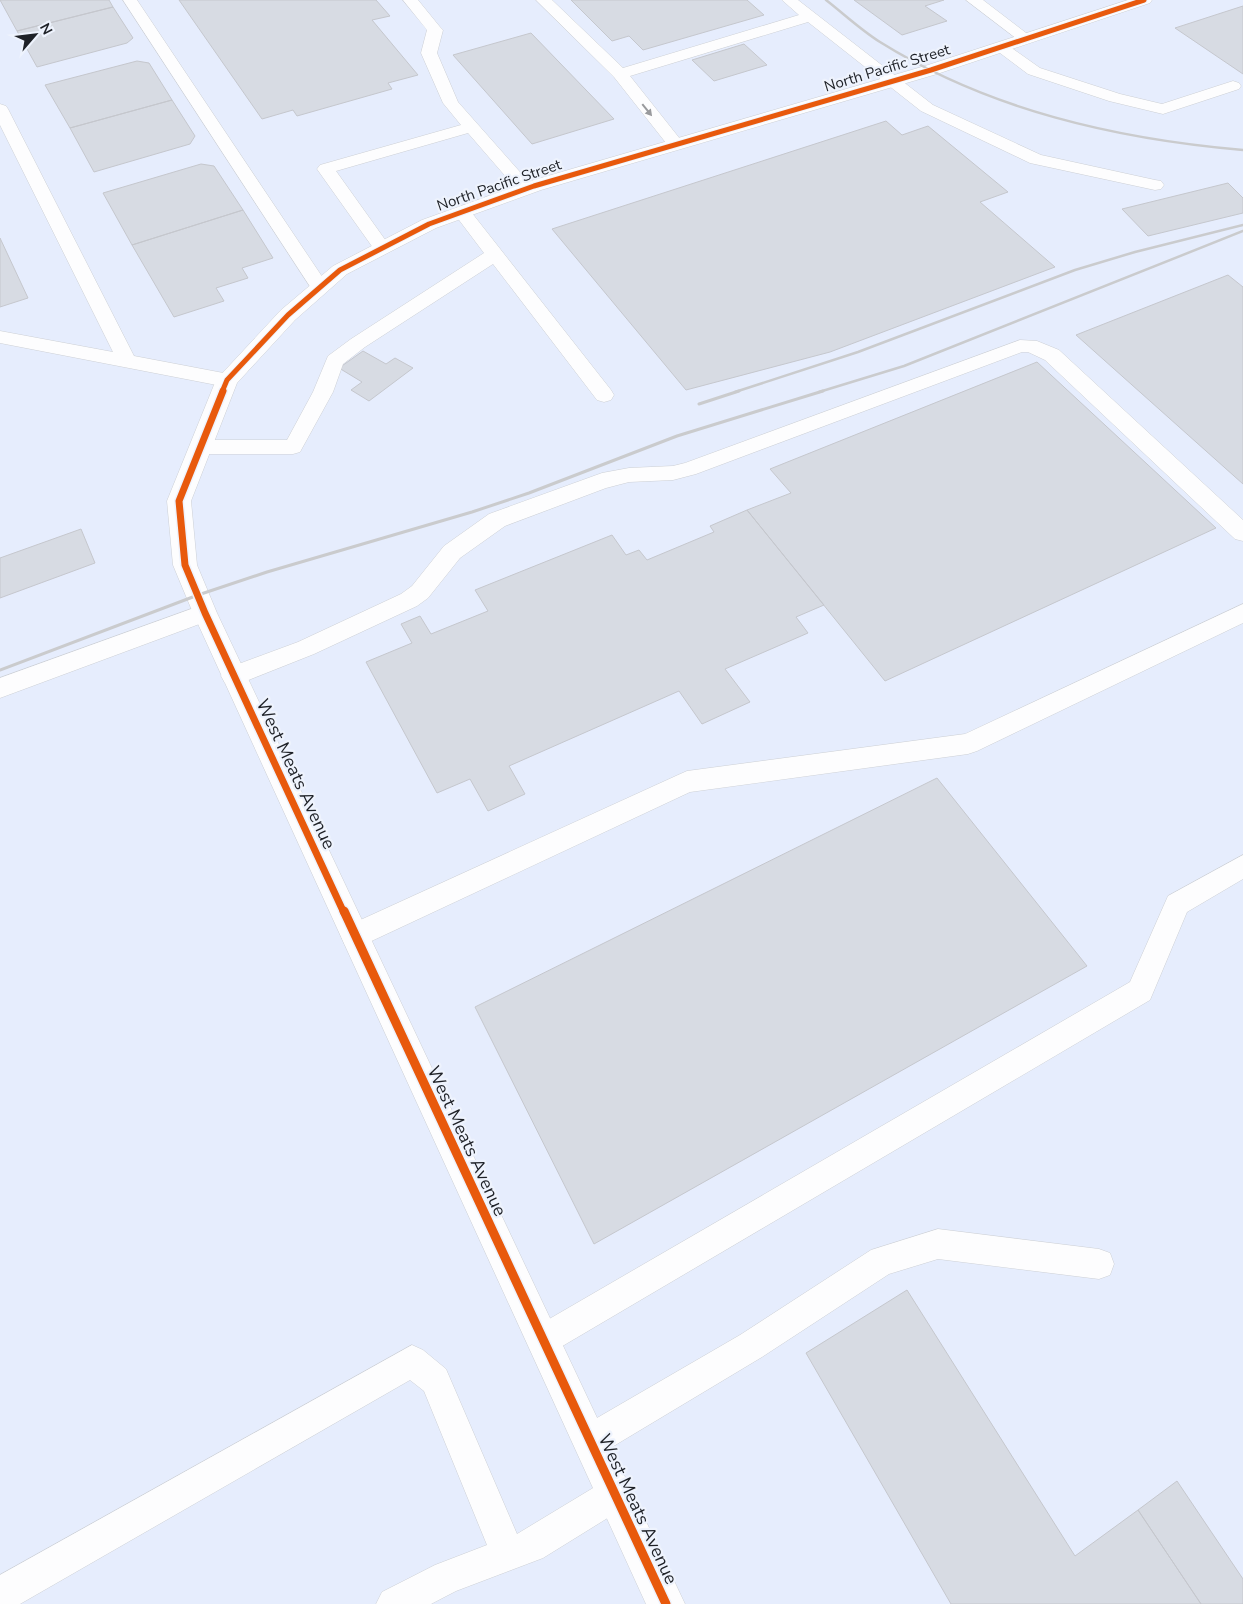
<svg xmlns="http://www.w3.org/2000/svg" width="1243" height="1604" font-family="'Nunito Sans',sans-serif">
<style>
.built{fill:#e6edfd}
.building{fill:#d7dbe3;stroke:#c5c7cd}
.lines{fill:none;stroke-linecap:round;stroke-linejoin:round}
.service-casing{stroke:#cdd0d5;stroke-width:1}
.minor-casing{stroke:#cdd0d5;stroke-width:1}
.service{fill:#fdfdfe;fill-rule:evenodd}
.minor{fill:#fdfdfe;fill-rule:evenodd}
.rail-far1{stroke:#cacbcd;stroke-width:2.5}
.rail{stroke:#cacbcd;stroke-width:3}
.cycleway-far2-casing{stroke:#eef3fd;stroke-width:7}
.cycleway-far1-casing{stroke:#eef3fd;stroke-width:10}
.cycleway-casing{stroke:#eef3fd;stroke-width:12}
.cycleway-far2{stroke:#e8590c;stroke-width:5}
.cycleway-far1{stroke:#e8590c;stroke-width:7}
.cycleway{stroke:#e8590c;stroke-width:9}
.oneway{fill:#999a9d}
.labels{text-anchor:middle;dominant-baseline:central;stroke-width:4.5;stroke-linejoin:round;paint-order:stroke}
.far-street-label{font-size:15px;fill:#1e2127;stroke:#eef3fd}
.street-label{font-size:18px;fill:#1e2127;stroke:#eef3fd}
</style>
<rect width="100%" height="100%" fill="#f2f4fa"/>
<path class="built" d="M0 0H1243V1604H0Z"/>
<path class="building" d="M0 0H109L113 7 17 31Z
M179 0H376L390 16 372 20 418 75 388 83 392 89 297 116 293 110 262 119Z
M571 0H747L764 15 643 50 629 36 612 41Z
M854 0H944L925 6 947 21 902 35Z
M1243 6V74L1175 28Z
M113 7 133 38 127 43 37 67 17 31Z
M531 33 614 119 532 144 453 55Z
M744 44 767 65 714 81 692 60Z
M137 61 149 63 172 100 70 128 45 85Z
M172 100 195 136 190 144 94 172 70 128Z
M886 121 902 135 928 126 1008 192 980 202 1055 267 830 352 686 390 552 229Z
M201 164 214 166 243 210 132 245 103 193Z
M1228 183 1243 198V213L1148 236 1122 209Z
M243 210 273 258 242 268 248 278 216 288 224 301 174 317 132 245Z
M0 238 28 298 0 307Z
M1228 275 1243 287V484L1076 335Z
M363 351 386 364 395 358 413 368 369 401 351 390 362 382 339 368Z
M1037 362 1216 528 885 681 747 510 791 493 770 469Z
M747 510 824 605 796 617 808 633 725 669 750 702 702 724 679 691 509 766 525 794 488 811 470 779 437 793 366 662 412 643 401 624 420 616 431 634 488 611 475 590 612 535 626 555 639 550 647 560 714 532 710 526Z
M81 529 95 563 0 598V558Z
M937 778 1087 966 594 1244 475 1007Z
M907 1290 1075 1556 1138 1510 1201 1604H951L806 1353Z
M1177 1481 1243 1579V1604H1201L1138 1510Z"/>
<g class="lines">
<defs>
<path id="service" d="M123 0H137L329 287 327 291 320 293 313 291Z
M403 0H418L440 27 443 30 437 53 458 102 535 189 532 193 526 194 520 193 468 133 336 171 391 248 388 252 382 254 376 252 317 169 320 165 461 125 443 103 421 53 427 30Z
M536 0H552L623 68 799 15 782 0H798L933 105 1041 155 1155 180 1161 181 1164 185 1161 189 1155 190 1030 163 921 111 808 22 630 76 684 144 682 148H670L614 77Z
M966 0H983L1034 39 1031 42H1021Z
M1001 42 1006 44 1040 68 1120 94 1162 104 1233 81 1239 83 1241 86 1239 89 1163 114 1109 101 1028 74 996 50 993 47 996 44Z
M0 104 6 106 8 109 134 356 234 375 237 380 234 385 227 387 0 343V331L113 352 0 125Z
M462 207 468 208 611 390 614 395 611 400 604 402 597 400 493 264 365 347 343 364 333 392 300 452 293 454H201L194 452 191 447 194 442 201 440H287L313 392 328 356 351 339 484 253 453 212 456 208Z
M1020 340 1037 341 1059 350 1243 520V541L1235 539 1045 360 1028 352H1022L696 474 673 480 629 482 606 488 505 526 460 558 428 598 417 606 314 654 241 683 233 685 225 683 221 676 225 669 298 642 401 594 412 586 444 546 489 514 602 473 629 468 673 466 685 463Z
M205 604 213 607 216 613 213 619 0 698V678Z
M1243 604V623L977 751 968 754 690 792 363 945 354 948 345 945 341 936 345 927 678 775 687 771 965 734Z
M1243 855V879L1187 912 1150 1000 554 1351 543 1356 532 1351 527 1340 532 1329 1130 982 1168 896Z
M938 1229 1099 1249 1110 1253 1114 1264 1110 1275 1099 1279 938 1259 889 1274 762 1357 602 1453 590 1458 578 1453 573 1441 578 1429 740 1335 871 1250Z
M412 1345 423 1350 446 1369 517 1534 603 1482 615 1477 627 1482 632 1494 627 1506 543 1558 456 1591 431 1604H376L382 1592 435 1565 487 1545 424 1391 410 1380 20 1604H0V1575Z"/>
<path id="minor" d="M1128 0H1152L1150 3 937 74 541 190 436 228 347 274 295 320 237 383 191 501 197 565 217 613 685 1604H646L193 613 173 565 167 501 216 380 281 310 333 266 422 220 527 182 925 66Z"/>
</defs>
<use href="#service" class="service-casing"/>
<use href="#minor" class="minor-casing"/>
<use href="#service" class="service"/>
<use href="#minor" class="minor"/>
<path class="rail-far1" d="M826 0C844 14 861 30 880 42 989 110 1116 139 1243 150
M735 392 858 352 1075 270 1135 252 1243 225
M819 392 904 366 1243 231"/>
<path class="rail" d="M699 404 739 391
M0 670 198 595 267 572 472 512 529 493 677 436 823 391"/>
<defs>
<path id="cycleway-far2" d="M222 392 227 380 288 315 340 270 429 224 534 186 931 70 1144 0"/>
<path id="cycleway-far1" d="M223 391 179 501 185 565 205 613 344 913"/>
<path id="cycleway" d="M344 911 666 1604"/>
</defs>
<use href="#cycleway-far2" class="cycleway-far2-casing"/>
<use href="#cycleway-far1" class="cycleway-far1-casing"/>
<use href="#cycleway" class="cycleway-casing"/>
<use href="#cycleway-far2" class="cycleway-far2"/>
<use href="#cycleway-far1" class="cycleway-far1"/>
<use href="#cycleway" class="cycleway"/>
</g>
<defs><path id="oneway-solid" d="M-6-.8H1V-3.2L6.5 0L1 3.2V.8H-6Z" transform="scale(1.25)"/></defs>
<use class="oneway" href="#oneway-solid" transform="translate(647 110) rotate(51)"/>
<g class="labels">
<g class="far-street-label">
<text transform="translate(887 68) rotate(-17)">North Pacific Street</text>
<text transform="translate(499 185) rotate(-19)">North Pacific Street</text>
</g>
<g class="street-label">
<text transform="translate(296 774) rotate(65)">West Meats Avenue</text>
<text transform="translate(467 1141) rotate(65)">West Meats Avenue</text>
<text transform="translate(638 1509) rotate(65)">West Meats Avenue</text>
</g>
</g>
<g transform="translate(35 35) rotate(62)" stroke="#eef3fd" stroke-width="4" paint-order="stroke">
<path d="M0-4L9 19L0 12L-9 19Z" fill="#1e2127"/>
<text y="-8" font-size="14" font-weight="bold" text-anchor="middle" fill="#1e2127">N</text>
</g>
</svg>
